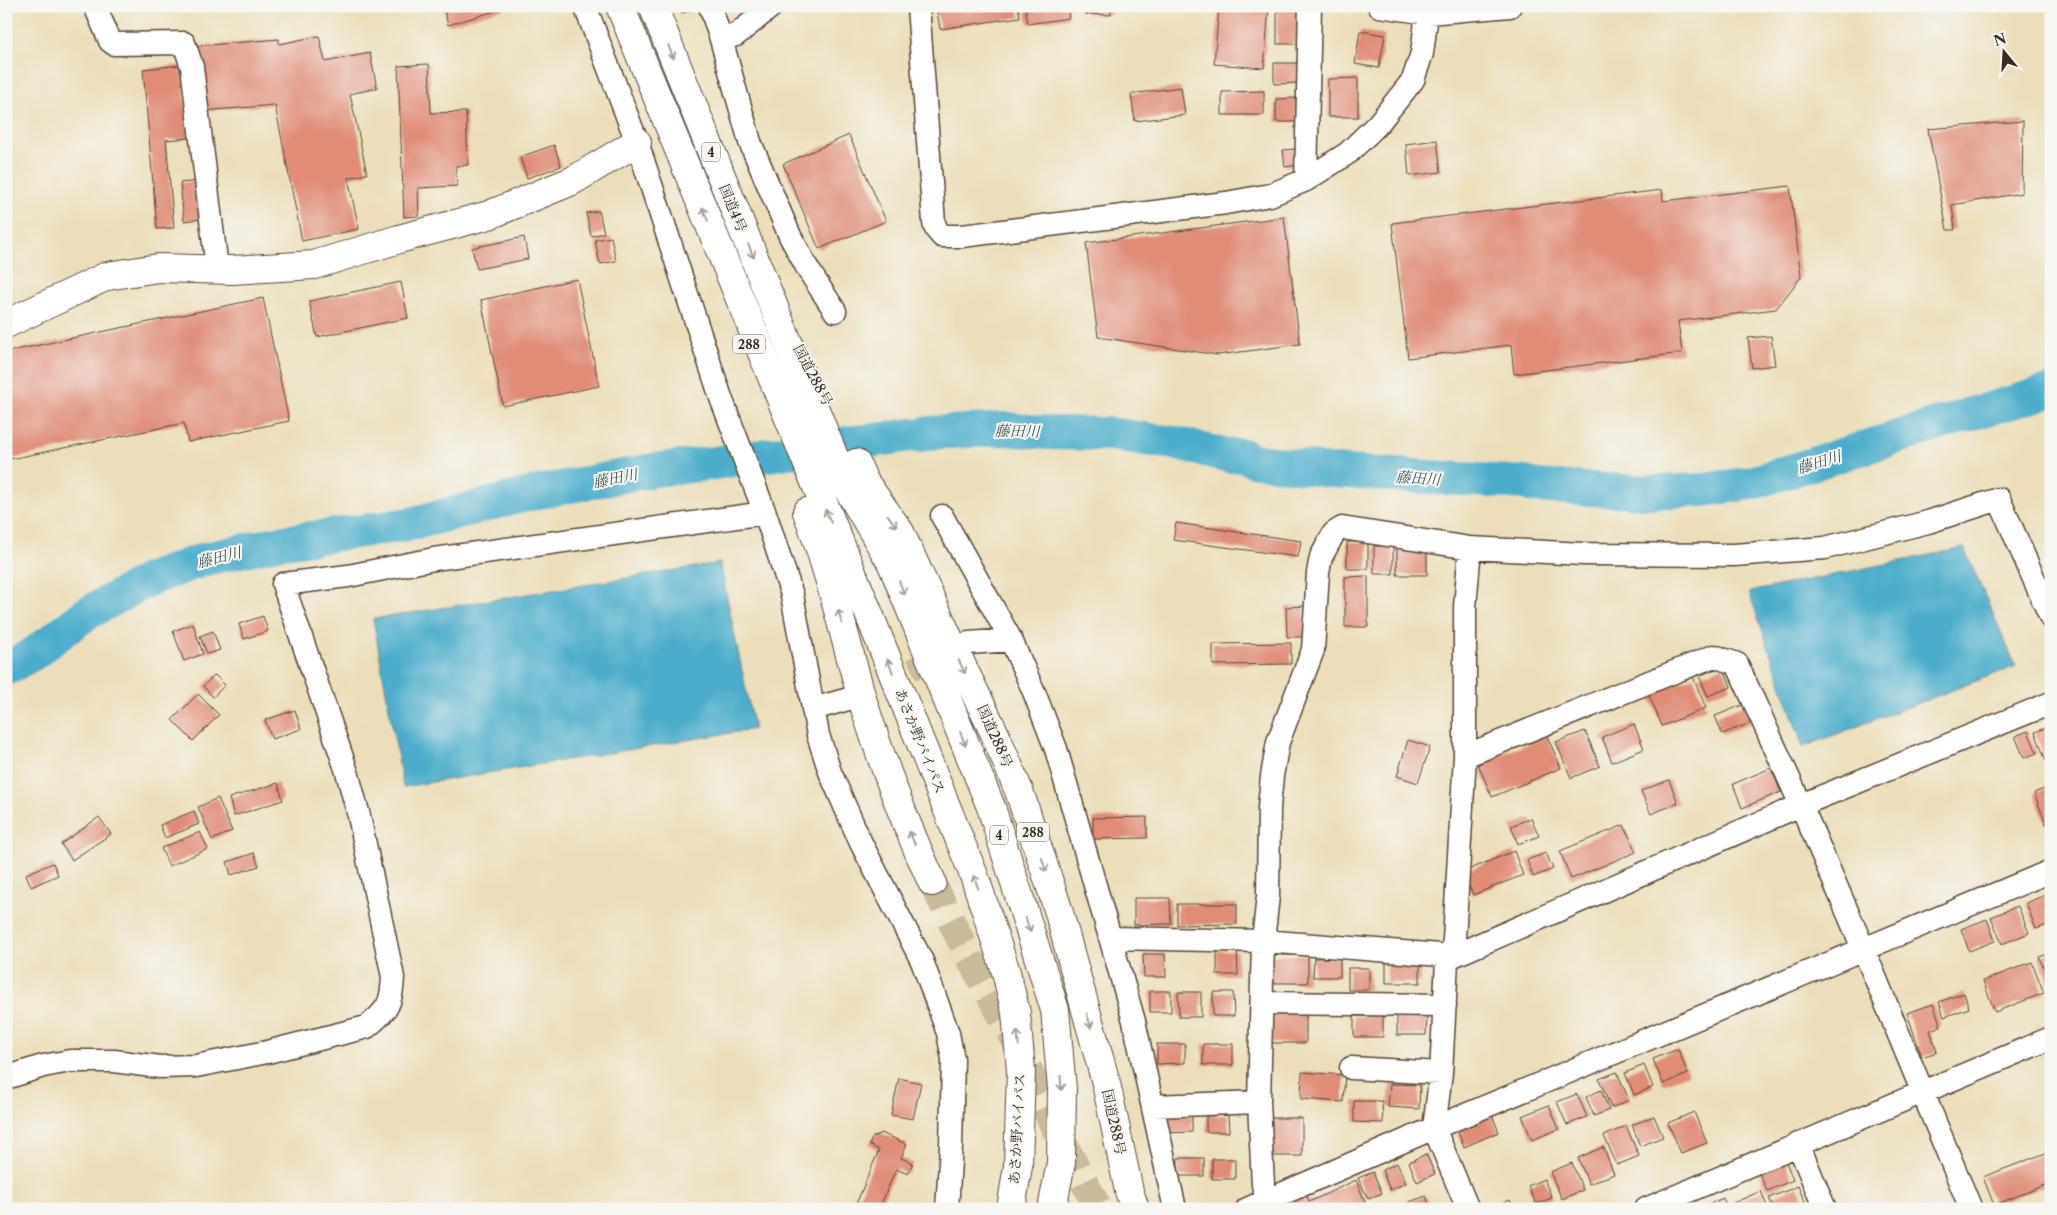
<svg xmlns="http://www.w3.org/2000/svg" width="2057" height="1215" font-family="'Libre Caslon Text','Noto Serif JP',serif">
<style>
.water{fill:#4cadcb;stroke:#446c74}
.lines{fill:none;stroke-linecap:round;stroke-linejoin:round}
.river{stroke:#4cadcb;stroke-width:34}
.building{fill:#e08c77}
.minor-tunnel{stroke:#c9ba9b;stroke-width:22;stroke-dasharray:22 11;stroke-linecap:butt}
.trunk-tunnel{stroke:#c9ba9b;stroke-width:28;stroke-dasharray:28 14;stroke-linecap:butt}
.minor-casing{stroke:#564535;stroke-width:25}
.tertiary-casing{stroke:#564535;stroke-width:30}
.trunk-casing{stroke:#564535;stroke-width:30}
.minor{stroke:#fff;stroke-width:22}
.tertiary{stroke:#fff;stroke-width:28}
.trunk{stroke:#fff;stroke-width:28}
.oneway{stroke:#a79f9a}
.labels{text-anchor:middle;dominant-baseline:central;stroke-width:4;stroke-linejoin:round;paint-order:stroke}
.shield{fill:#f6f6f2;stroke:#73675e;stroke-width:1}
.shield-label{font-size:12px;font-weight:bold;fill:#3b2a1e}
.street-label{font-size:14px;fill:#3b2a1e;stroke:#f6f6f2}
.water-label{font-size:15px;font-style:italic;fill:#41585b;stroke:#f6f6f2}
</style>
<rect width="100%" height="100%" fill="#f6f6f2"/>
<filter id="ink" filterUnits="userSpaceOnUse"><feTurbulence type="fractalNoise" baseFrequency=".02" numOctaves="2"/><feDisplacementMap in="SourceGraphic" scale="10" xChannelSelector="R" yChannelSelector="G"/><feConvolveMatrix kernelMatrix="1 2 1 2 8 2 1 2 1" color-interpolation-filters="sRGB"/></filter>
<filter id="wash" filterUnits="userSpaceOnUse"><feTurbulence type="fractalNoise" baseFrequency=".0096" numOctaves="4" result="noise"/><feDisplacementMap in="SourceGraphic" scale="20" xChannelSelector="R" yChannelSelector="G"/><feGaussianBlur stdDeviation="1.12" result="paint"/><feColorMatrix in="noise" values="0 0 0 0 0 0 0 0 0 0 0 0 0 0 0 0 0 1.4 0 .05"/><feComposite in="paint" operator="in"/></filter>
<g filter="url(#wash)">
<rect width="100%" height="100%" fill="#ecdeba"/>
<path class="water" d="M1964 548 2016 666 1803 747 1749 592Z
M720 563 754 729 403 787 373 619Z"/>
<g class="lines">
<path class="river" d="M6 669 33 654 86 614 150 579 205 559 277 543 410 524 534 493 654 470 708 464 847 443 885 439 911 435 917 436 927 433 1006 429 1050 433 1109 434 1174 443 1230 456 1243 455 1252 460 1331 471 1526 483 1534 486 1646 492 1703 490 1752 483 1974 413 2051 391"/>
</g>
<g id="blocks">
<path class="building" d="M443 6H509V7L448 25Z
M680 6H702V7L682 13Z
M936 6H1018L1020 17 940 29Z
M1025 6H1067L1069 18 1028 24Z
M1085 6H1111V15L1085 14Z
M1219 6H1269L1264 68 1214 64Z
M1277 6H1300L1301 44H1277Z
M1360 31 1385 35 1379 68 1355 64Z
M319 36 325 62 370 53 377 88 350 94 367 174 348 178 359 229 302 241 275 105 203 111 198 46 279 39V44Z
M1274 63H1300V83L1274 84Z
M429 64 431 113 466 112 468 165 456 166 457 186 418 188 419 216 404 217 398 66Z
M182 65 189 138 166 140 174 228 157 229 143 69Z
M1358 78V117H1328V79Z
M1181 87 1185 115 1135 121 1131 94Z
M1264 91V115H1222V92Z
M1296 98 1297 122H1276V99Z
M2023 121 2022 193 1952 205 1955 230H1947L1928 129Z
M849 135 886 221 819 249 783 164Z
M1437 140 1441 172 1409 176 1406 144Z
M554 145 561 166 527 178 520 157Z
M1296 149 1298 165 1285 167 1283 150Z
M199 181 202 219 184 221 180 183Z
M1790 186 1801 277 1776 309 1678 321 1682 353 1514 374 1511 345 1408 358 1392 223 1662 190 1663 201Z
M599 211 604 233 591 236 586 213Z
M1284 217 1300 344 1218 355 1098 337 1086 243Z
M524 237 528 259 477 269 472 248Z
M611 237 616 261 600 264 595 240Z
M577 279 599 386 503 406 481 300Z
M401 282 408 318 317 337 309 301Z
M263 298 289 421 188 442 184 423 6 460V352Z
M1771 336 1775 365 1752 368 1748 338Z
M1176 523 1301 541 1298 557 1173 540Z
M1347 542H1368V569H1347Z
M1374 546H1393V574H1374Z
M1397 548H1427V575H1397Z
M1368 576V627H1345V577Z
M1305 606V637H1287L1286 607Z
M263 616 268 631 244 639 239 624Z
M193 624 203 654 184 661 173 631Z
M213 631 220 650 207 654 200 636Z
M1291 643V664L1213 665V644Z
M1723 666 1731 687 1708 696 1699 676Z
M215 675 225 685 213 697 203 686Z
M1693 677 1706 708 1662 726 1649 695Z
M198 694 219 715 193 741 172 720Z
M1745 704 1753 722 1722 734 1715 716Z
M295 710 301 729 272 739 265 720Z
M1634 724 1644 749 1612 762 1602 737Z
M2051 726V759L2046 761 2035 732Z
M1585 731 1600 766 1571 778 1556 742Z
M2028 731 2037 753 2024 758 2015 736Z
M1547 736 1561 768 1492 797 1478 764Z
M1408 740 1430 747 1418 783 1397 776Z
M1771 768 1781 792 1742 808 1733 784Z
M1669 780 1678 803 1651 814 1641 791Z
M278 783 283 800 234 816 229 798Z
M2051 786V822L2046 824 2034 793Z
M218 798 232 831 212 840 198 807Z
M194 811 199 824 165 838 160 825Z
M99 817 111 834 72 860 61 844Z
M1147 817V838L1093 839V818Z
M1531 818 1539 836 1518 844 1511 826Z
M1624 825 1636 852 1571 879 1560 851Z
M200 832 208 849 169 866 161 848Z
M1514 851 1523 875 1473 895 1463 872Z
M254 853 259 866 231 875 227 862Z
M1546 853 1553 869 1533 877 1527 860Z
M53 863 58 875 31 887 26 874Z
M2050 893 2051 924 2036 929 2026 903Z
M1134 898H1170L1171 924 1134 925Z
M1177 904H1237V924L1177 925Z
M2018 906 2029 933 2002 944 1991 917Z
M1987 919 1995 941 1969 951 1961 929Z
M1217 951H1237L1238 975H1217Z
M2051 953V981L2049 982 2039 957Z
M1143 954H1165L1166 977H1144Z
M1270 955H1308V983H1270Z
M1314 958H1340V977H1313Z
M1386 961H1420V983H1386Z
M2032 962 2044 993 1995 1012 1983 981Z
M1348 968H1369V990H1348Z
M1150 991H1171V1012H1150Z
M1178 992H1201V1017H1179Z
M1213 992H1233L1234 1016H1213Z
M1964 993 1969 1008 1944 1017 1939 1002Z
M1933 1004 1941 1026 1930 1030 1937 1052 1922 1057 1907 1013Z
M1272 1012H1306V1043H1272Z
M1354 1016H1383V1037H1354Z
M1397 1016H1427L1426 1035H1397Z
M1157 1044H1185V1063L1157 1064Z
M1203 1044H1233V1065H1203Z
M1678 1049 1688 1074 1663 1084 1653 1059Z
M1644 1065 1653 1087 1634 1095 1625 1073Z
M1302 1072 1345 1075 1343 1102 1301 1099Z
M1617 1072 1629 1100 1611 1108 1599 1079Z
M899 1078 921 1083 913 1119 891 1115Z
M1390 1084 1420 1085 1419 1109 1388 1107Z
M1601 1090 1609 1110 1594 1116 1586 1097Z
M1577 1094 1587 1117 1567 1125 1557 1102Z
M1354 1101H1382L1383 1123 1354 1122Z
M1549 1105 1559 1129 1532 1140 1522 1116Z
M1694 1112 1707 1143 1681 1153 1668 1123Z
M1192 1115V1132L1165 1133V1116Z
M1228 1115 1229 1132H1206V1116Z
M1492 1115 1499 1132 1464 1147 1457 1130Z
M1654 1116 1663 1137 1640 1146 1632 1125Z
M1267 1118H1302V1156H1267Z
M1626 1126 1639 1156 1617 1165 1604 1136Z
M881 1133 907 1144 901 1158 913 1163 908 1174 896 1169 879 1209H854L879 1150 869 1145 873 1137Z
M1603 1147 1614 1174 1589 1184 1578 1158Z
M2051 1151V1183L1994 1205 1983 1177Z
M1426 1154 1435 1174 1417 1182 1409 1162Z
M1178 1158H1204V1176H1178Z
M1212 1159H1235V1179H1212Z
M1785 1159 1793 1180 1767 1191 1758 1170Z
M1397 1163 1406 1183 1390 1190 1382 1170Z
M1572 1163 1583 1190 1562 1199 1550 1172Z
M1373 1172 1382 1193 1368 1199 1358 1178Z
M1544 1179 1552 1198 1536 1204 1528 1186Z
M1356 1180 1368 1209H1290L1286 1199 1306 1193 1309 1202Z
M1798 1186 1805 1203 1792 1209H1774L1769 1198Z
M1761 1191 1768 1209H1735L1733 1203Z
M1426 1196 1431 1209H1411L1409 1202Z
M1723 1198 1728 1209H1698Z
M1510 1200 1513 1209H1488Z"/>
</g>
</g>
<g filter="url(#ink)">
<use href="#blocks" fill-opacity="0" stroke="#564535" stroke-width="1"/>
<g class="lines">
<path class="minor-tunnel" d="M852 698 946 653"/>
<path class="trunk-tunnel" d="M932 882 970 959 1019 1047 1053 1125 1099 1209"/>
<defs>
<path id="minor" d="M95 6 110 41 114 44 184 43 192 67 217 268
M585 6 637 142 721 398 765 513 792 595 818 735 830 772 861 843 922 961 948 1033 953 1059 951 1146 947 1209
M710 6 721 39 750 142 790 236 809 271 835 311
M918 6 934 223 936 229 942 236H962L1226 203 1270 195 1306 180 1348 153 1377 125 1413 80 1422 53 1428 6
M1379 6 1428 13 1510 6
M721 39 736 35 772 6
M1306 180 1310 6
M942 516 1011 640 1034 692 1056 749 1134 1021 1175 1209
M969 643 1011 640
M813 709 852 698
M1465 756 1714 656 1737 664 1801 805 1863 948 1971 1209
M1111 938 1263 941 1453 956 1801 805 2051 703
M1262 1003 1445 1005
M1351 1068 1441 1073
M6 1078 43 1066 70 1061H114L160 1067 196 1066 267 1052 367 1027C388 1010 392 1003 393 977L359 816 347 772 283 584 348 576 434 559 765 513
M1153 1106 1259 1102
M1798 1144 1825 1209
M1247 1209 1434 1128 2051 871
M1269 1209 1263 1185 1259 1102 1263 941 1268 896 1269 808 1272 776 1278 742 1313 650 1318 573 1321 557 1334 533 1342 528 1470 548 1583 554 1734 555 1825 548 1928 522 1999 499 2051 618
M1468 1209 1434 1128 1441 1073 1447 961 1453 956 1465 756V607L1470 548
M1646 1209 2051 1038"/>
<path id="tertiary" d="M6 324 107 276 158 268 232 270 314 265 399 239 489 215 572 181 637 142"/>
<path id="trunk" d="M620 6 869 614 975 878 1006 972 1016 1013 1021 1071 1018 1166 1011 1209
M653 6 845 484 892 564 991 807 1055 1010 1062 1089 1061 1163 1052 1209
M856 463 864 481 900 532 950 641 995 734 1019 791 1058 909 1106 1083 1129 1191 1135 1209
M807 512C831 575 845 641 864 705 883 765 906 825 932 882"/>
</defs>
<use href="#minor" class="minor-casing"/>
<use href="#tertiary" class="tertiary-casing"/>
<use href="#trunk" class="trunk-casing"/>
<use href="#minor" class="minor"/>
<use href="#tertiary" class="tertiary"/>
<use href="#trunk" class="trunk"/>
</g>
<defs><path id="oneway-shaft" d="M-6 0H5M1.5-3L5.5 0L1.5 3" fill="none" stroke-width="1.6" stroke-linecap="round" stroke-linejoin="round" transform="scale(1.25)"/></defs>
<g class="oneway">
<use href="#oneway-shaft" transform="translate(671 52) rotate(68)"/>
<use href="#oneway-shaft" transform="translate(705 214) rotate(-112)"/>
<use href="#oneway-shaft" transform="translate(751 251) rotate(68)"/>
<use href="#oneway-shaft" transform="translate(828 516) rotate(-113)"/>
<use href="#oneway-shaft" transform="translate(892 521) rotate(54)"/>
<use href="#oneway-shaft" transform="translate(902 588) rotate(68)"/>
<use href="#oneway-shaft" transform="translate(840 617) rotate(-106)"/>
<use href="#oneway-shaft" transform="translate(890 666) rotate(-112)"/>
<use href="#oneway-shaft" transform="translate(962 667) rotate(64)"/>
<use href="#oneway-shaft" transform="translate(963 739) rotate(68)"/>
<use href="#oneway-shaft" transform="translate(912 838) rotate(-115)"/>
<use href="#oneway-shaft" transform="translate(1044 865) rotate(72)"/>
<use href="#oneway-shaft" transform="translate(976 882) rotate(-109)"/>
<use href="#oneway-shaft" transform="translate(1028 925) rotate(72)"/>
<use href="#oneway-shaft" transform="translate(1089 1021) rotate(75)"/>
<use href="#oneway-shaft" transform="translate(1018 1038) rotate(-95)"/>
<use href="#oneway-shaft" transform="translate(1061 1083) rotate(86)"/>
</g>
</g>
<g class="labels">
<g class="shield">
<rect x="702" y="142.5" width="18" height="19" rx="4"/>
<rect x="733" y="334.5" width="32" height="19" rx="4"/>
<rect x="1017" y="822.5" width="32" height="19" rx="4"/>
<rect x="990" y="825.5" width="18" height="19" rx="4"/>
</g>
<g class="shield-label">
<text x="711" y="152">4</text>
<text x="749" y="344">288</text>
<text x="1033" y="832">288</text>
<text x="999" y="835">4</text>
</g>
<g class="street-label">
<text transform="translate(733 208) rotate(68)">国道4号</text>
<text transform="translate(813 375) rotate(62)">国道288号</text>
<text transform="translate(995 736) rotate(66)">国道288号</text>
<text transform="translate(920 741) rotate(68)">あさか野バイパス</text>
<text transform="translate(1114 1122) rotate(78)">国道288号</text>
<text transform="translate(1017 1129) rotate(-87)">あさか野バイパス</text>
</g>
<g class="water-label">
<text transform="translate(1017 431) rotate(1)">藤田川</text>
<text transform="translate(1819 462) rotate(-17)">藤田川</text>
<text transform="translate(615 478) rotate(-11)">藤田川</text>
<text transform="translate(1418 478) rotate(4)">藤田川</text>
<text transform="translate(219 557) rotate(-14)">藤田川</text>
</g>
</g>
<rect width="2057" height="1215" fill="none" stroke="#f6f6f2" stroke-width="25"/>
<g transform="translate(2004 52) rotate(342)" stroke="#f6f6f2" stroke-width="4" paint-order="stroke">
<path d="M0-4L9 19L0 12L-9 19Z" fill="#3b2a1e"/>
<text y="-8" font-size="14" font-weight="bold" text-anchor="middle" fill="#3b2a1e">N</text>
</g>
</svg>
